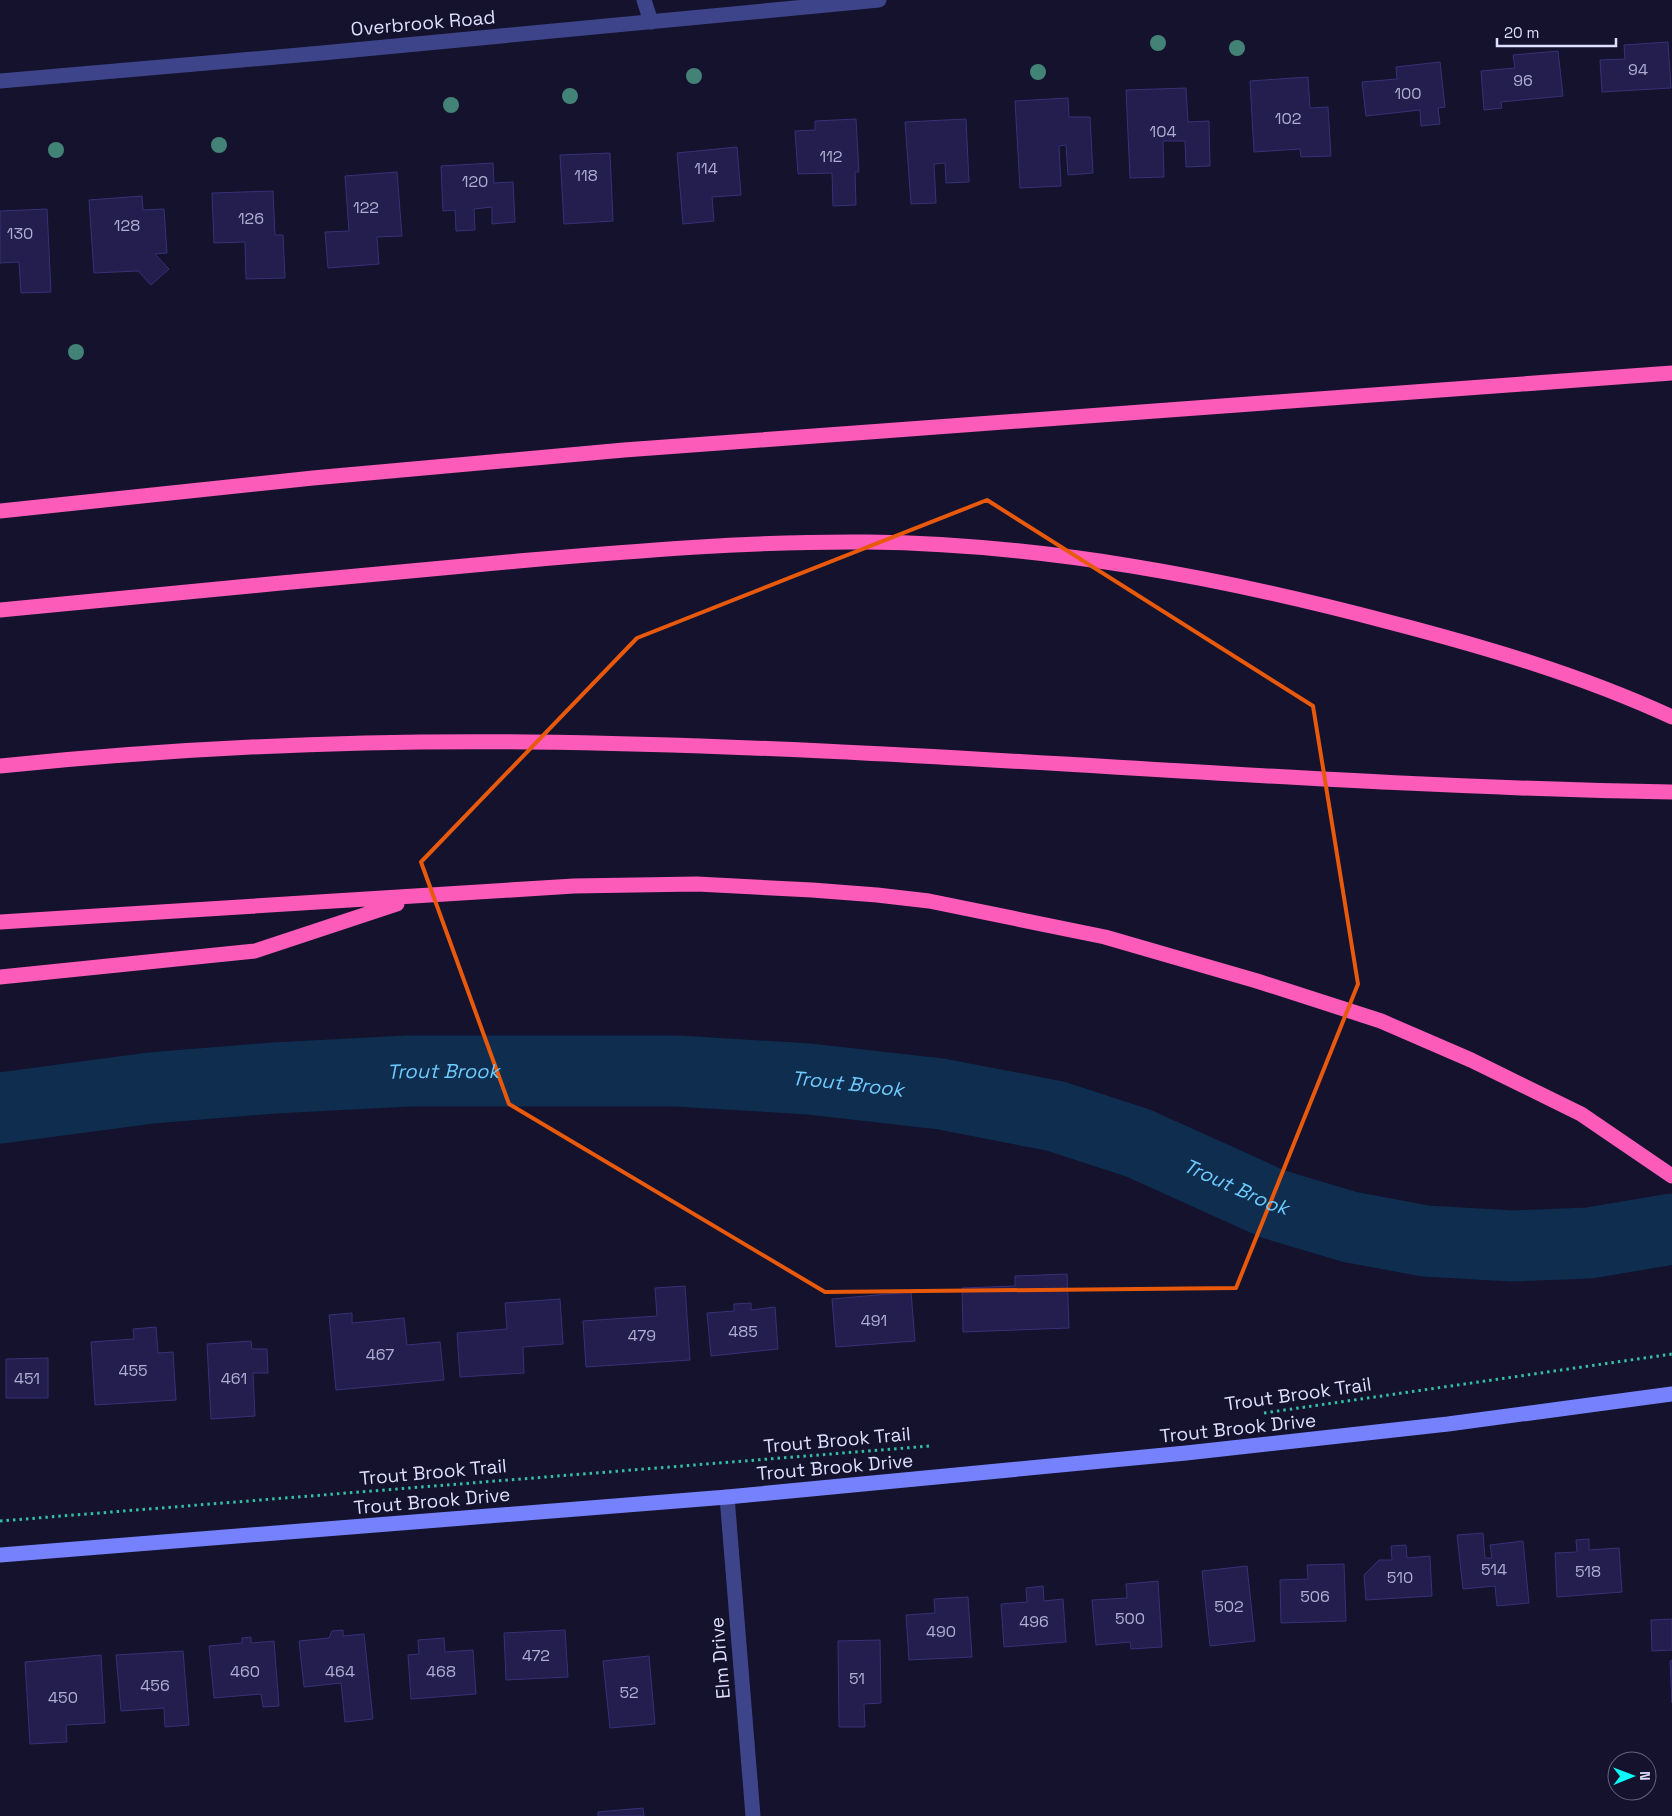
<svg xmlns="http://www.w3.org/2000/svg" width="1672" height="1816" font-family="'Space Grotesk',sans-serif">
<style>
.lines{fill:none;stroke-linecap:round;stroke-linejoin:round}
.river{stroke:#0e2d4f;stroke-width:71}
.building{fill:#231e4d;stroke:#373178}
.path{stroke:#33bda5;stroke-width:3;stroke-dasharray:2.5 4;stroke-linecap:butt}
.street{stroke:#3e448a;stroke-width:15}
.secondary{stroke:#7682fd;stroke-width:15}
.highway{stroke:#fc5bba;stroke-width:15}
.tree{fill:#438377}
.marked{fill:none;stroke:#e8590c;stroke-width:4;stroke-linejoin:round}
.labels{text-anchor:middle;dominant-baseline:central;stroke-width:4.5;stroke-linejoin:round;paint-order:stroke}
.number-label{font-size:16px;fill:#afaed2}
.street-label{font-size:19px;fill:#dedefe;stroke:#14122c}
.water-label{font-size:20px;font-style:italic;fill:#6ecafc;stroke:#14122c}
</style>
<rect width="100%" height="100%" fill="#14122c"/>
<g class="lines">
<path class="river" id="s1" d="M0 1108 151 1088 274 1078 408 1071H677L809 1079 941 1094 1055 1116 1138 1143 1273 1204 1350 1227 1425 1241 1512 1246 1589 1243 1672 1229"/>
</g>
<path class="building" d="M1668 42 1671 88 1602 92 1600 60 1625 59 1624 45Z
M1558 51 1563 96 1501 102 1502 108 1484 110 1481 71 1515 68 1513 55Z
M1440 62 1445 107 1438 108 1440 124 1421 126 1420 110 1366 116 1362 82 1397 79 1396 67Z
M1308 77 1310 108 1328 107 1331 156 1301 157 1300 149 1254 152 1250 81Z
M1186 88 1188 122 1209 121 1210 166 1186 167 1185 141H1163L1164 177 1130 178 1126 90Z
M1068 98 1069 117H1090L1093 173 1068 175 1066 145 1059 146 1061 186 1020 188 1015 101Z
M856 119 859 172H855L856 205 833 206 832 173 798 174 795 131 815 130V121Z
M966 119 969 182 946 183 945 163 934 164 936 203 911 204 905 122Z
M737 147 741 195 712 197 714 221 683 224 677 153Z
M610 153 613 221 564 224 560 155Z
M493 163 494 183 513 182 515 222 492 224V207L474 209 475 230 456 231 455 210 443 211 441 166Z
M397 172 402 236 377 237 379 264 328 268 325 232 349 231 345 176Z
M273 191 275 235H283L285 278 246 279 245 242 214 243 212 193Z
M142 196 143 210 164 209 167 253 155 254 169 269 151 285 138 271 94 273 89 200Z
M47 209 51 292 21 293 19 262 0 263V211Z
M1067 1274 1069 1328 963 1332 962 1288 1015 1286V1276Z
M685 1286 690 1360 586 1367 583 1321 657 1316 655 1288Z
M911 1292 915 1341 836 1347 832 1299Z
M560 1299 563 1344 523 1347 524 1373 460 1377 457 1333 507 1329 505 1303Z
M751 1303V1310L775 1307 778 1349 711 1356 707 1313 734 1311V1304Z
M352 1313V1323L404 1318 407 1345 440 1342 444 1380 336 1390 329 1315Z
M156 1327 158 1353 173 1352 176 1400 95 1405 91 1342 134 1339 133 1329Z
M251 1341 252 1349H267L268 1373H253L255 1416 211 1419 207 1344Z
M48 1358V1398H6V1359Z
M1483 1533 1485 1558H1492L1490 1545 1523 1541 1529 1603 1497 1606 1495 1586 1463 1589 1457 1535Z
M1589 1539V1550L1619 1548 1622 1592 1557 1597 1555 1553 1577 1552 1576 1540Z
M1406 1545 1407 1558 1430 1556 1432 1596 1366 1600 1364 1575 1379 1560H1392L1391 1546Z
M1344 1564 1346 1621 1281 1623 1280 1580 1308 1579 1307 1565Z
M1247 1566 1255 1641 1210 1646 1202 1571Z
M1158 1581 1162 1647 1131 1649 1130 1642 1096 1645 1092 1600 1127 1598 1126 1584Z
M1043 1586 1044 1601 1063 1599 1066 1642 1004 1647 1001 1604 1027 1602 1026 1588Z
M968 1597 972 1657 909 1660 906 1615 935 1613 934 1599Z
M1672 1619V1650L1652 1651 1651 1620Z
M343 1630V1636L364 1634 373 1719 345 1722 341 1683 304 1687 299 1641 329 1638 332 1631Z
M565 1630 568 1677 506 1680 504 1633Z
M251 1637V1643L274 1641 279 1706 263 1707 261 1694 214 1698 209 1646 242 1643V1638Z
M444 1638 445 1652 473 1650 476 1694 411 1699 408 1655 419 1654 418 1640Z
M880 1640 881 1703 864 1704 865 1727H839L838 1641Z
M183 1651 189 1725 165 1727 164 1708 121 1711 116 1655Z
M101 1655 105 1723 66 1725 67 1742 30 1744 25 1662Z
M649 1656 655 1724 610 1728 603 1661Z
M1672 1660V1703L1670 1661Z
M643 1808 644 1816H598V1812Z"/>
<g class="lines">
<path class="path" d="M1264 1413 1672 1354
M0 1521 930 1446"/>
<path class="street" d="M644 0 651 22
M0 81 322 53 879 0
M727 1497 753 1816"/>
<path class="secondary" d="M0 1555 727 1497 1186 1453 1448 1424 1672 1394"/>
<path class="highway" d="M0 511 313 478 624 450 1672 373
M0 610C173 594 345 576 518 561 634 551 751 541 867 542 1044 544 1219 577 1389 622 1485 647 1581 675 1672 717
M0 766C175 748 353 740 529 742 911 746 1291 786 1672 792
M0 922 574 886 697 884 812 890 877 895 929 901 1105 937 1257 981 1381 1021 1471 1060 1581 1114 1672 1176
M0 977 255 951 397 904"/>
</g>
<g class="tree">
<circle cx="1158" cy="43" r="8"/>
<circle cx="1237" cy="48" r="8"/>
<circle cx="1038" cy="72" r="8"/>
<circle cx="694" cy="76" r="8"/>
<circle cx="570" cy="96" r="8"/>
<circle cx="451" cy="105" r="8"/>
<circle cx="219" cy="145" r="8"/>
<circle cx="56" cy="150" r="8"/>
<circle cx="76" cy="352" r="8"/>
</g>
<path class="marked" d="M987 500 1313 706 1358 984 1236 1288 825 1292 509 1104 421 862 637 638Z"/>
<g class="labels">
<g class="number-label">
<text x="1638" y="69">94</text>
<text x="1523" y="80">96</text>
<text x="1408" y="93">100</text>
<text x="1288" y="118">102</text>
<text x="1163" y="131">104</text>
<text x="831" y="156">112</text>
<text x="706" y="168">114</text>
<text x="586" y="175">118</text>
<text x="475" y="181">120</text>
<text x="366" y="207">122</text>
<text x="251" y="218">126</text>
<text x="127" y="225">128</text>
<text x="20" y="233">130</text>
<text x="874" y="1320">491</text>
<text x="743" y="1331">485</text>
<text x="642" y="1335">479</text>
<text x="380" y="1354">467</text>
<text x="133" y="1370">455</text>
<text x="27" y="1378">451</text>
<text x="234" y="1378">461</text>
<text x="1494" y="1569">514</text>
<text x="1588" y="1571">518</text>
<text x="1400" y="1577">510</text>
<text x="1315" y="1596">506</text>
<text x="1229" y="1606">502</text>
<text x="1130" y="1618">500</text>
<text x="1034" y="1621">496</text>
<text x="941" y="1631">490</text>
<text x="536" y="1655">472</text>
<text x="245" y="1671">460</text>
<text x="340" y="1671">464</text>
<text x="441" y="1671">468</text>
<text x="857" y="1678">51</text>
<text x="155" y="1685">456</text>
<text x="629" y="1692">52</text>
<text x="63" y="1697">450</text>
</g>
<g class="street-label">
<text transform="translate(423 23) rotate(-5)">Overbrook Road</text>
<text transform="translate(1298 1394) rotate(-8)">Trout Brook Trail</text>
<text transform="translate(1238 1428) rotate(-6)">Trout Brook Drive</text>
<text transform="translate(837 1440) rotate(-5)">Trout Brook Trail</text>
<text transform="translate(835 1467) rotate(-5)">Trout Brook Drive</text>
<text transform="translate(433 1472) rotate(-5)">Trout Brook Trail</text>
<text transform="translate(432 1501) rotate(-5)">Trout Brook Drive</text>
<text transform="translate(720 1658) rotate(-95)">Elm Drive</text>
</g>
<g class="water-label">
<text stroke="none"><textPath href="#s1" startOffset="445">Trout Brook</textPath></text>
<text stroke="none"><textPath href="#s1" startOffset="850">Trout Brook</textPath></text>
<text stroke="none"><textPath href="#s1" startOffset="1255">Trout Brook</textPath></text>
</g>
</g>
<g transform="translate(1632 1776) rotate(89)"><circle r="24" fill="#14122c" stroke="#656480"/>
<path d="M0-4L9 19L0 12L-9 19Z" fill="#0dfbf8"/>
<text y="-8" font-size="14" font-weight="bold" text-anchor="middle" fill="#dedefe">N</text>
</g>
<path d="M1497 38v8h119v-8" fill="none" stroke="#dedefe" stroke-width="2.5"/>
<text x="1504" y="38" font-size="15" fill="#dedefe" stroke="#14122c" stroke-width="4" paint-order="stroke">20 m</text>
</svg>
